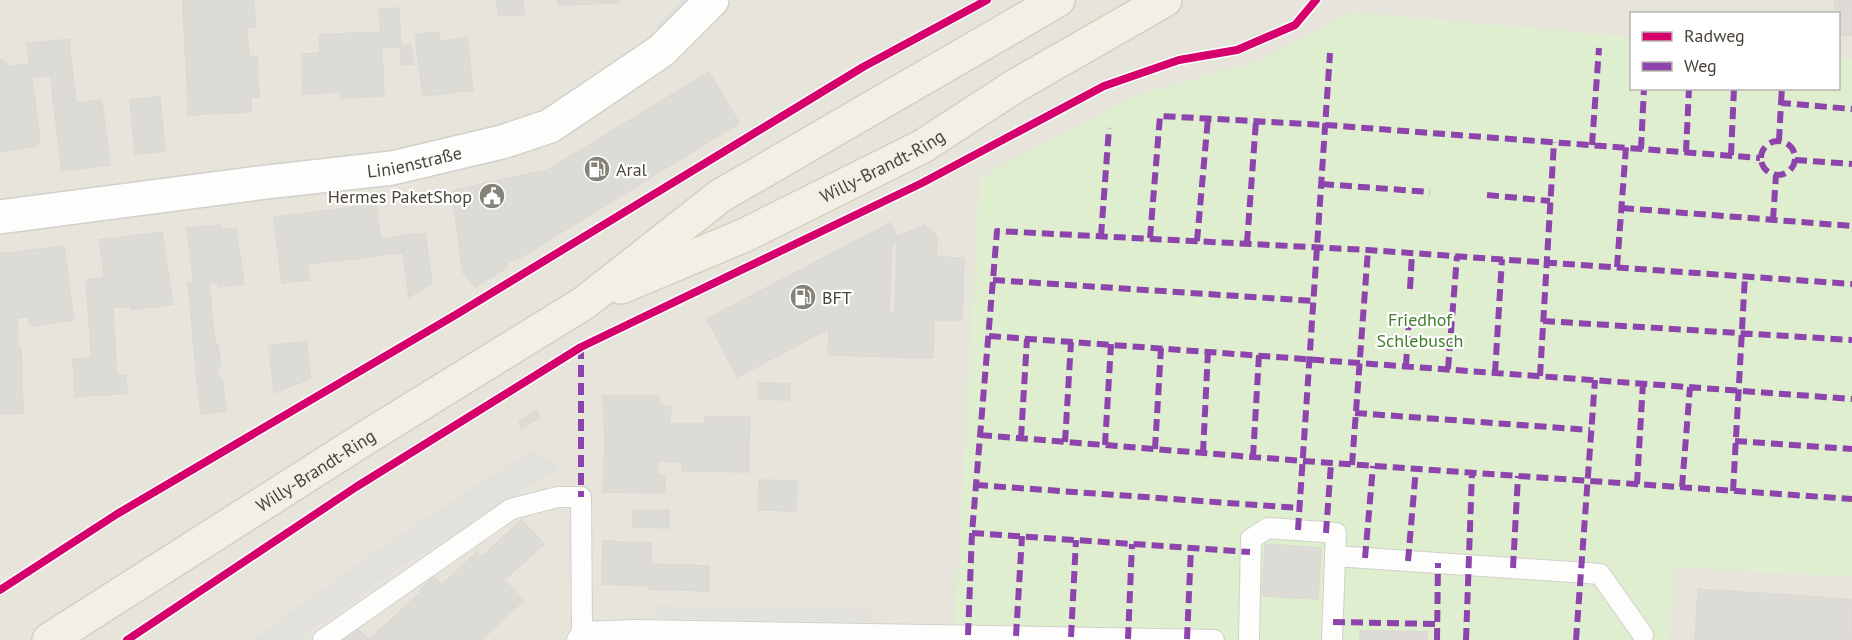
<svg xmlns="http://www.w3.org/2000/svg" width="1852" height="640" font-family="'PT Sans',sans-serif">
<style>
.residential{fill:#e7e4db;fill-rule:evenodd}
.green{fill:#deeece}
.parking{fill:#e2e1dc}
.building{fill:#dddbd6;stroke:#dbd9d3;stroke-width:1.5}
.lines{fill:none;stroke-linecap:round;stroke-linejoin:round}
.service-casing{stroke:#d1d0cb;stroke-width:22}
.minor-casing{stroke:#d1d0cb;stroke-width:36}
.primary-casing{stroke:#d5d0bb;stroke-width:36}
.service{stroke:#fdfdfc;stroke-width:20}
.minor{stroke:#fdfdfc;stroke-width:33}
.primary{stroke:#f2efe6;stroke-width:33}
.quiet{stroke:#8e44ad;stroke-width:6;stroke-dasharray:12 6;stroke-linecap:butt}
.cycleway-casing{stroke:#fff;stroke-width:11}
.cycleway{stroke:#d6006c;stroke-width:8}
.labels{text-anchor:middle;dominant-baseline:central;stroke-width:4.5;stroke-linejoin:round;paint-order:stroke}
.street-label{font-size:18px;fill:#4a4538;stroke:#fff}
.poi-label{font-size:18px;fill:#4a4538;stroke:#fff;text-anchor:start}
.park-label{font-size:18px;fill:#427e2a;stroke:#fff}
</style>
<rect width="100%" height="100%" fill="#f3f2ee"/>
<path class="residential" d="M0 0H1852V640H0ZM1632 14H1838V88H1632Z"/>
<path class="green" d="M1351 12 1631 37 1632 88H1838L1839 59 1852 60V577L1675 567 1669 640H954L980 178 1135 96 1265 59Z"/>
<path class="parking" d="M683 0H699L665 35 656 27Z
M533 449 560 468 399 568 298 640H253L369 555Z
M656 606 872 610 871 622 655 618Z"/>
<path class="building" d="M183 0H254V7L183 11Z
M497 0H523L524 15H498Z
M557 0H619V3L558 5Z
M1834 0H1852V35L1839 36 1838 14H1836Z
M254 7 256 27 247 28 248 43 185 46 183 11Z
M399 8 401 47 382 48 379 9Z
M379 32H381L384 96 341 98 338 34Z
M439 32 440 41 467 38 473 90 423 96 415 35Z
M338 34 339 52 320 53 319 35Z
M69 39 77 113 55 116 47 42Z
M46 41 50 76 32 77 27 44Z
M248 43 249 57H257L258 77 187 80 185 46Z
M411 45 413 64 401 65V46Z
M339 52 341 92 322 93 320 53Z
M320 53 322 93 303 94 302 54Z
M0 59 6 63 16 140 0 142Z
M30 64 40 142 35 147 23 148 17 144 16 140 6 67Z
M709 72 739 123 518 259 499 180 548 170Z
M258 77 259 97H251V112L188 115 187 80Z
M160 97 165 151 135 154 130 100Z
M101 100 103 110 77 113 76 103Z
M103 110 110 165 62 171 55 116Z
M16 140 17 144 23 148 4 152 0 149V142Z
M499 180 518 259 507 262 508 267 475 287 463 273 452 191Z
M376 204 383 255 338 261 330 210Z
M330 210 337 260 280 268 274 217Z
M890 223 897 237V243L892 242 889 313 861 312 737 377 707 319Z
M221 225V230L236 228 244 284 218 287V282L194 285 187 228Z
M924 225 937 236 933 358 828 355 829 329 861 312 895 313 897 237Z
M162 232 173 304 131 310V306L109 308 99 240Z
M425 233 432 283 409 297 401 236Z
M401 236 404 252 383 255 381 239Z
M64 246 74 320 33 326 29 322V317L17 318 18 347H0V254Z
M936 257 964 258 962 320H934Z
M307 265 310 280 282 283 280 268Z
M104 277 109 308H113L116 364 92 365 86 280Z
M194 282V285L209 283 212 315 191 317 188 283Z
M212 315 216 347 194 348 191 317Z
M306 341 311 378 274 393 269 346Z
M215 345H218L221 366H217L219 379 197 380 194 348Z
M0 347H21L23 413 0 414Z
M92 358 94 395 75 397 73 359Z
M116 364 117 376 93 377 92 365Z
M126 375 127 394 94 395 93 377Z
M219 379H222L226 411 201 414 197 380Z
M758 383 790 384V400L758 399Z
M603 396H659L658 443 605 444Z
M659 405 671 406 670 424H705V417H750L749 444 658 443Z
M536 411 540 417 522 428 519 422Z
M658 443V475H665V493L603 492 605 444Z
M658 443 749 444V472L682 471V462L658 461Z
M759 480 797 481 796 511 758 510Z
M633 510H669V528L633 527Z
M521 520 544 544 504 580 482 557Z
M603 541 651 543V586L602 584Z
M1265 544 1321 548 1318 599 1262 596Z
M477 552 520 597 511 606 514 609 481 640H369L421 592 420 590 434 576 442 585Z
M651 564 709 566V591L649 589V586H651Z
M1698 589 1818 597 1815 640H1695Z
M520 597 524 601 514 609 511 606Z
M1818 597 1852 600V640H1815Z
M355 626 369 640H342L341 639Z
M1360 631H1393L1387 638 1360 637Z
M1393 631 1427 632V638H1400Z
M1393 631 1400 638H1427V640H1360V637L1387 638Z"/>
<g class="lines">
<defs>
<path id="service" d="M1335 556 1600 574 1643 635
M323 640 511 509 558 497H581L582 632
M577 640 582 632 635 630 1214 640
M1249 640 1251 539 1268 528 1336 533 1332 640"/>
<g id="minor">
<path id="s1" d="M0 217 258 183 392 168 502 142 550 126 661 51 712 0"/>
</g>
<g id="primary">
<path id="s2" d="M621 287 745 235 923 146 1015 86 1165 0"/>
<path id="s3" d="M49 640 367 437 584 303 720 196 1058 0"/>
</g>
</defs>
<use href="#service" class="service-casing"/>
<use href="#minor" class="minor-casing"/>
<use href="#primary" class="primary-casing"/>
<use href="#service" class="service"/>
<use href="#minor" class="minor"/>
<use href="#primary" class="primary"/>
<path class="quiet" d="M1781 103 1782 88
M1779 141 1781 103 1852 109
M1761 158a17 17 0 1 1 34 0a17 17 0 1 1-34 0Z
M1592 145 1599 48
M1641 149 1644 88
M1686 152 1689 88
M1731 155 1734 88
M1795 160 1852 164
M1322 184 1430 192
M1487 195 1550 201
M1622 208 1852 226
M1773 220 1776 175
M1101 236 1109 128
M1150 238 1160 116 1326 125 1760 158
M1197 241 1208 118
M1247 243 1256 121
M1617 267 1626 147
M993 280 1314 301
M1410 289 1412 253
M1543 321 1852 340
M989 336 1852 399
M581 347V497
M1406 366 1409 315
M1448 369 1457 256
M1495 373 1502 259
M1540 376 1554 142
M1355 413 1590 430
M980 435 1303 461 1852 499
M1021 438 1027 339
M1735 441 1852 449
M1065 442 1071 342
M1105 445 1111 344
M1155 449 1161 348
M1203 453 1208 351
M1253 457 1259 355
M1352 465 1368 250
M1637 484 1643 383
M976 485 1299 508
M1682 487 1690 387
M1733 491 1745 276
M1298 530 1330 53
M972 533 1250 552
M1326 533 1331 463
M1365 558 1373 466
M1408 561 1416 468
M1513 568 1518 476
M1333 622 1437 624
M968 635 972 533 997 231 1368 250 1852 284
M1016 636 1022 536
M1071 637 1076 540
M1128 639 1132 544
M1187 639 1191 548
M1437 640 1438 563
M1466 640 1472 472
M1576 640 1595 380"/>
<defs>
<path id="cycleway" d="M0 590 117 514 457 314 863 67 987 0
M127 640 356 487 581 347 922 183 1104 86 1179 60 1237 50 1295 25 1316 0"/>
</defs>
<use href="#cycleway" class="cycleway-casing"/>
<use href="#cycleway" class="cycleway"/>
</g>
<defs>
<symbol id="fuel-disc" viewBox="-11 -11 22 22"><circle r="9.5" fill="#858278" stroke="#fff"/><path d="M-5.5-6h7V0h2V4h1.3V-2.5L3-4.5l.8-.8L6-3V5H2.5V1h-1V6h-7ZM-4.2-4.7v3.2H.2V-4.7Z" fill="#fff"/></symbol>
<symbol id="civic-disc" viewBox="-11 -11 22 22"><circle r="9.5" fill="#858278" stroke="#fff"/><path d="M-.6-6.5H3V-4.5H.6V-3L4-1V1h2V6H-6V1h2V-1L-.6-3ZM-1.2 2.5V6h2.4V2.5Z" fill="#fff"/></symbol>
</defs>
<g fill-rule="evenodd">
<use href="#fuel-disc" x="582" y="154" width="30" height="30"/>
<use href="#civic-disc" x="477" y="181" width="30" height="30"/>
<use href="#fuel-disc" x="788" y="282" width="30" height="30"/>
</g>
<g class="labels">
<g class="street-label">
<text stroke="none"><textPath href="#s1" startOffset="418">Linienstraße</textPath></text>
<text stroke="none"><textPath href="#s2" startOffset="288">Willy-Brandt-Ring</textPath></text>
<text stroke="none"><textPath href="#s3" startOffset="316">Willy-Brandt-Ring</textPath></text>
</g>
<g class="poi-label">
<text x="616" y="169">Aral</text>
<text x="472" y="196" text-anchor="end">Hermes PaketShop</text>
<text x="822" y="297">BFT</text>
</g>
<g class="park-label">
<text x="1420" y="319">Friedhof<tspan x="1420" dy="21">Schlebusch</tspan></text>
</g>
</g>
<rect x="1630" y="12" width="210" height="78" fill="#ffffff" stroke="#b7b5af" stroke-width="1.5"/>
<rect x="1642" y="32" width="30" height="9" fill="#d6006c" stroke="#b7b5af" stroke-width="1.5"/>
<text x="1684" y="42" font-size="18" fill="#4a4538">Radweg</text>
<rect x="1642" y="62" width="30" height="9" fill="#8e44ad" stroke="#b7b5af" stroke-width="1.5"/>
<text x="1684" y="72" font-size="18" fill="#4a4538">Weg</text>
</svg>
